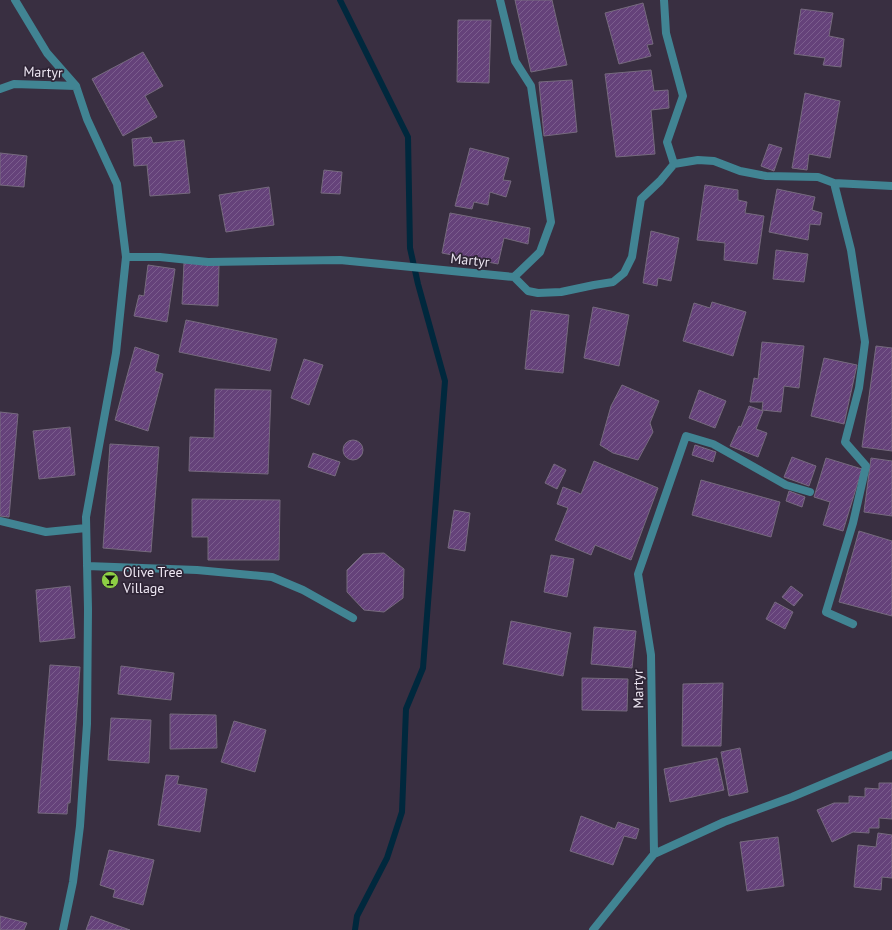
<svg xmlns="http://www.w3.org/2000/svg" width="892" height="930" font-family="'PT Sans',sans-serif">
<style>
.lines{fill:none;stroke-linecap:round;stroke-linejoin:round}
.stream{stroke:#00283d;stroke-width:6}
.building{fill:url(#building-hatch);stroke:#766a7e}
.street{stroke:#418493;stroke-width:8}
.labels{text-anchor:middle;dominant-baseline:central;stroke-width:3.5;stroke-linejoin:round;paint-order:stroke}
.street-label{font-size:14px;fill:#ede6f2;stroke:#2f2536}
.poi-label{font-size:14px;fill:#ede6f2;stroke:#2f2536;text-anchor:start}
</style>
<defs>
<pattern id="building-hatch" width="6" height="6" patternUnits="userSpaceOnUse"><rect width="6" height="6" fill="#65427a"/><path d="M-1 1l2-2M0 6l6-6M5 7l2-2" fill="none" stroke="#7b5d8d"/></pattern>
</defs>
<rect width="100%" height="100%" fill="#392f41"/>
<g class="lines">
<path class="stream" d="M340 0 408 137 410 248 418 284 445 381 423 668 406 709 402 812 387 858 357 916 355 930"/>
</g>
<path class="building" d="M515 0H552L567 65 531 72Z
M643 3 653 44 647 45 651 56 619 64 605 13Z
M801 9 833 13 829 36 844 39 841 67 823 65 825 58 794 54Z
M458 20H491L489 83 457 82Z
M143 52 163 86 145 96 157 117 123 136 92 79Z
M651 70 654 91 668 90 669 108 651 110 655 154 616 157 605 74Z
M572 80 577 132 544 136 539 82Z
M805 93 840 101 830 158 809 154 807 170 792 168Z
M151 137 153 143 184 140 190 193 150 196 147 165 134 166 132 139Z
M769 144 782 148 774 171 761 166Z
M470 148 509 158 503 180 511 181 506 197 490 192 488 205 474 202 472 209 455 206Z
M0 153 27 156 24 187 0 185Z
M324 170 342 172 340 194 321 193Z
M705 185 738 190V200L747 202 745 213 764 216 757 264 724 260 725 243 697 240Z
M269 187 274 225 226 232 219 195Z
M777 189 815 197 812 210 822 213 820 225 810 224 808 240 769 232Z
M450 213 530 228 528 244 504 238 498 264 442 253Z
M651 231 679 238 671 281 658 278 657 286 643 283Z
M776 250 808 254 804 282 773 279Z
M184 263 219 265 218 306 182 304Z
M148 265 175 269 167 322 134 316 139 295 144 296Z
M712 302 746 312 733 356 683 341 694 303 710 308Z
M593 307 629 315 619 366 584 358Z
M531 310 569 315 563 373 525 369Z
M186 320 277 339 270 371 179 352Z
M762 342 804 346 799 388 784 386 781 412 762 410 763 402H750L754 378 758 379Z
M876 346 892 348V451L862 447Z
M135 347 159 355 155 371 163 374 148 431 115 420Z
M824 358 857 365 844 424 811 416Z
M304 359 323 365 309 405 291 398Z
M622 385 659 401 650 423 653 432 638 460 613 453 600 445 611 406Z
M215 389 271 390 268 474 189 471 190 437 214 438Z
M699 390 726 401 715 428 689 418Z
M749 406 763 411 756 429 767 433 758 457 730 446 739 426 741 427Z
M0 412 18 414 9 517 0 516Z
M70 427 75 475 39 479 33 431Z
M343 450a10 10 0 1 1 20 0a10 10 0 1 1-20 0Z
M110 444 159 447 151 552 103 548Z
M695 445 716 452 713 462 692 455Z
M313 453 340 462 335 476 308 467Z
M792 457 816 466 809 486 784 477Z
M826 458 862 469 843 531 823 525 830 502 814 497Z
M871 458 892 461V516L864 512Z
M594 461 658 488 631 560 595 545 591 555 555 540 568 508 557 504 563 487 581 494Z
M554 464 566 470 557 489 545 483Z
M701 480 780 502 771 537 692 515Z
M789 491 805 497 802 507 786 501Z
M192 499 280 500 279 560H208V537H192Z
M454 510 470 513 465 551 448 548Z
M859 531 892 541V616L839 602Z
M384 553 404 569 403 598 384 612 364 610 347 592V570L363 554Z
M551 555 574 559 567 597 544 592Z
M70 586 75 638 40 642 36 590Z
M791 586 803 595 794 606 782 597Z
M775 602 793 612 785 629 766 619Z
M511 621 571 633 563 676 503 664Z
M594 627 636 631 632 668 591 664Z
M50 665 80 667 70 803H68L67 814 38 813Z
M121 666 174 673 171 700 118 694Z
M582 678 628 679 627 711 582 710Z
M723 683 721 746H682L683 684Z
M170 714 216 715 217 748 170 749Z
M111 718 151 720 149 763 108 760Z
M234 721 266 730 255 772 221 762Z
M740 748 748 792 729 796 721 752Z
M717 758 724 790 670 802 664 769Z
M166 775 179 776 177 784 207 789 200 832 158 825Z
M879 783H892V819L879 818V828H869V833L853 832 832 842 817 810 834 803H849V796L865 797V788L879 789Z
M581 816 615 829 618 822 639 829 636 839 624 836 613 865 570 851Z
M878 833 892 835V878L882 877 881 890 854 887 858 845 876 847Z
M778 837 784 886 747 891 740 842Z
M109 850 154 860 143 905 113 897 115 890 100 885Z
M0 916 27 923 24 930H0Z
M91 916 130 930H86Z"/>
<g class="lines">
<path class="street" d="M15 0 47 53 76 86
M664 0 666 33 683 96 667 142 674 164
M0 89 14 84 76 86 87 119 117 184 126 257 116 353 86 517 88 609 87 724 80 826 73 882 63 930
M834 183 851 250 865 342 859 388 845 442 866 466 853 523 826 612 853 624
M126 257H160L208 262 340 260 514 277 540 252 551 222 531 86 515 61 500 0
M514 277 528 291 538 293 561 292 594 285 613 282 624 273 632 257 641 199 660 181 674 164 698 160 714 161 740 171 766 176 818 177 834 183 892 186
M0 521 46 532 86 528
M87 566 197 570 272 577 303 590 353 618
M654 854 724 822 792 797 892 755
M593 930 654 854 651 655 638 574 686 436 713 444 786 485 810 492"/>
</g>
<defs>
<symbol id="bar-disc" viewBox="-11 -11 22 22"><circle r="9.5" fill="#8dce44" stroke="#2f2536"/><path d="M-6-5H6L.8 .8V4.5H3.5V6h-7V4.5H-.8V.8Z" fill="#111"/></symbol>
</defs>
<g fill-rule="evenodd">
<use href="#bar-disc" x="100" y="570" width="20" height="20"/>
</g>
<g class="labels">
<g class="street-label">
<text transform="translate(43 72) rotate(2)">Martyr</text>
<text transform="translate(470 260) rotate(6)">Martyr</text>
<text transform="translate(638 689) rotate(-91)">Martyr</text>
</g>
<g class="poi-label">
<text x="123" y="572">Olive Tree<tspan x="123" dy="16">Village</tspan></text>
</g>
</g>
</svg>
